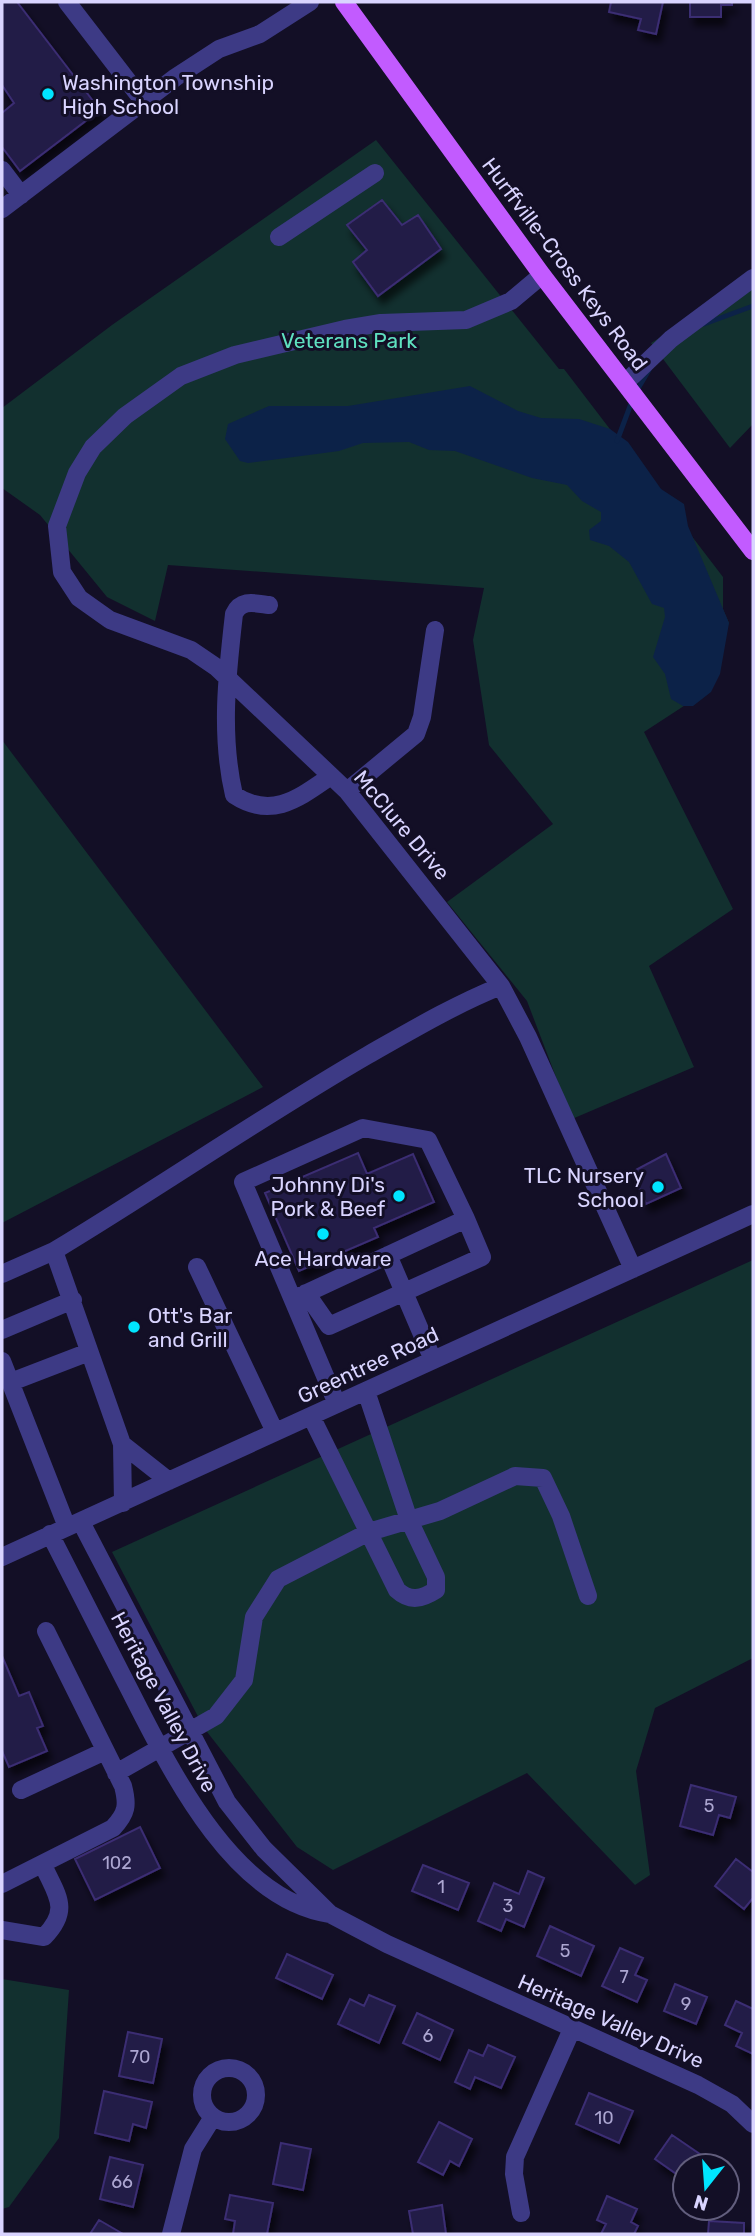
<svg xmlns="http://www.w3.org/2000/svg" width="755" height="2236" font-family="Rubik,sans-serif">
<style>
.green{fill:#12302f}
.water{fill:#0c2248}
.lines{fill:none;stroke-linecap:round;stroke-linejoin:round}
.stream{stroke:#0c2248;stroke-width:5}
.building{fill:#241b47;stroke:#3b2d73;stroke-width:2;filter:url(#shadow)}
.minor{stroke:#3d3a85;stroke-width:18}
.major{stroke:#c25bff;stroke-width:18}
.poi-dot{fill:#00e5ff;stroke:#130f26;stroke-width:2.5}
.labels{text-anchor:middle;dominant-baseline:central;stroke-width:6;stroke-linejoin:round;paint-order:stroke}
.number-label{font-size:18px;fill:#aca6d1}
.poi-label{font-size:21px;fill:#d9d4ff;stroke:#130f26;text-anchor:start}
.street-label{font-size:21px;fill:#d9d4ff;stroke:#130f26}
.park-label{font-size:21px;fill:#5fe0c0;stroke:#130f26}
</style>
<defs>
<filter id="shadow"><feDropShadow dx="4.5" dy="8" stdDeviation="3.5" flood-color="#0009"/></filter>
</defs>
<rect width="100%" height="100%" fill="#130f26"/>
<path class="green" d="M376 140 559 369H564L723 577V609L729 623 690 702 644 732 733 909 649 966 694 1067 572 1119 527 1001 447 902 553 824 489 745 473 640 484 588 168 565 155 621 107 597 40 515 2 488V408L112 325Z
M753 280V424L730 448 651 343Z
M2 740 263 1087 2 1223Z
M753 1260V1658L655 1708 636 1771 650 1875 635 1885 527 1773 333 1870 297 1847 204 1728 112 1552Z
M2 1979 69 1990 59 2138 9 2207 2 2209Z"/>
<path class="water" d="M470 386 518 411 541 418 579 419 610 429 628 442 661 489 684 504 688 526 729 623 720 674 711 692 693 706H683L671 699 665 674 653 657 665 617 664 608 652 604 629 562 609 546 590 540 589 530 601 521V512L582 501 567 485 532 478 455 451 429 450 409 442 363 443 339 451 248 463 240 461 225 439 228 424 269 406H348Z"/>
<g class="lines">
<path class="stream" d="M704 324 753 306
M636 392 649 370
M617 441 632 401"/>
</g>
<path class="building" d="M2 2H17L100 110 20 171 2 147V113L14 103 2 85Z
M611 2H663L656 34 638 30 641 19 609 12Z
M690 2H732V5H721V17H690Z
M382 200 402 225 418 215 441 249 378 296 353 262 367 250 347 225Z
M358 1153 367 1174 413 1154 434 1202 374 1228 378 1237 299 1271 265 1193Z
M666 1154 681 1188 646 1204 632 1172Z
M2 1656 19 1696 29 1692 43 1726 37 1728 47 1751 9 1767 2 1751Z
M691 1785 736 1797 730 1818 719 1815 713 1835 680 1826Z
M140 1827 160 1868 95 1900 75 1859Z
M736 1859 753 1872V1898L744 1909 715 1886Z
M423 1865 469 1883 458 1910 412 1891Z
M528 1871 544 1878 524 1927 506 1919 501 1931 478 1921 494 1883 519 1894Z
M550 1926 594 1946 581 1976 537 1956Z
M620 1948 643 1958 635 1975 647 1980 637 2002 602 1986Z
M287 1954 333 1975 322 1999 276 1978Z
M675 1984 707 1997 696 2024 664 2011Z
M369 1995 395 2006 379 2043 338 2024 350 1999 364 2006Z
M736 2001 753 2009V2054L736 2046 742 2033 725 2025Z
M417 2013 453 2030 440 2060 403 2043Z
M128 2032 162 2039 153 2083 119 2076Z
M488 2045 515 2057 501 2088 475 2077 470 2089 455 2082 469 2050 483 2056Z
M104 2091 152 2102 146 2128 133 2124 129 2141 95 2133Z
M589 2093 633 2111 619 2143 576 2124Z
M439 2122 472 2139 459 2166 450 2161 443 2175 418 2162Z
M672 2135 710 2161 706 2166H685V2180L655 2159Z
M281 2143 311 2149 303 2190 273 2184Z
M110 2157 143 2165 133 2207 100 2199Z
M230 2195 273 2203 267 2234H233L235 2221 225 2219Z
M607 2196 637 2209 631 2222 638 2226 634 2234H601L606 2224 597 2220Z
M442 2205 446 2234H413L409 2211Z
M99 2220 123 2234H90Z
M709 2221 744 2223V2234H708Z"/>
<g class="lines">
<path class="minor" d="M67 2 144 102
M2 170 21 195
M2 209 176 77 219 49 260 34 310 2
M279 237 375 173
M542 275 511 301 466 320 381 323 345 329 235 355 181 376 125 416 93 447 77 473 57 526 62 572 79 598 110 620 191 650 216 667 347 791 501 986 528 1037 633 1269
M626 382 671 339 753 278
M269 605C254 603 241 599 234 614 227 675 220 735 234 795 272 820 299 798 331 776
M347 791 416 734 422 717 435 630
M54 1251C160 1187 261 1117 368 1055 412 1030 454 1005 501 986
M388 1255 433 1360
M197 1267 275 1432
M2 1274 54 1251 122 1444
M306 1293 329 1326 482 1257 466 1219
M294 1299 466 1219 428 1140 363 1128 243 1182 337 1404
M2 1330 73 1300
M2 1361 67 1527
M11 1382 89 1352
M311 1416 397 1590C410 1602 422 1599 436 1590V1577L409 1520 366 1391
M123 1503 122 1444 169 1481
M81 1522 227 1802 264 1849 330 1914 387 1944 698 2085 732 2104 753 2124
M50 1534C74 1582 99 1629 123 1677 165 1758 228 1899 330 1914
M2 1557 753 1214
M116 1773 216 1716 244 1680 254 1617 278 1579 369 1532 440 1511 515 1476 543 1478 561 1516 588 1596
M21 1790 105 1751
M2 1884 113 1828C127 1813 128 1805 123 1786L46 1631
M2 1930 44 1937C71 1909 57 1896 43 1865
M202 2095a27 27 0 1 1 54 0a27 27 0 1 1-54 0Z
M521 2213 514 2174 515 2157 572 2029
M171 2234 193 2149 213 2117"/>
<path class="major" d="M344 2 542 275 753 551"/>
</g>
<g class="poi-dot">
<circle cx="48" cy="94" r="7"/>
<circle cx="658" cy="1187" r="7"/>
<circle cx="399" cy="1196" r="7"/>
<circle cx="323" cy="1234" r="7"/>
<circle cx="134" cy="1327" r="7"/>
</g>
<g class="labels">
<g class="number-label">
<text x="709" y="1806">5</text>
<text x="117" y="1863">102</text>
<text x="441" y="1887">1</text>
<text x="508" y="1906">3</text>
<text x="565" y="1951">5</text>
<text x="624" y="1977">7</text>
<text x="686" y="2004">9</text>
<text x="428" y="2036">6</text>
<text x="140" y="2057">70</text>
<text x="604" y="2118">10</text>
<text x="122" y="2182">66</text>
</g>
<g class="poi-label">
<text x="62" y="82">Washington Township<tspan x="62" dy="24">High School</tspan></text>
<text x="644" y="1175" text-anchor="end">TLC Nursery<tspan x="644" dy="24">School</tspan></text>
<text x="385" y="1184" text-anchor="end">Johnny Di's<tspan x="385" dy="24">Pork &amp; Beef</tspan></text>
<text x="323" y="1258" text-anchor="middle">Ace Hardware</text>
<text x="148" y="1315">Ott's Bar<tspan x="148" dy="24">and Grill</tspan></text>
</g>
<g class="street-label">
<text transform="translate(565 264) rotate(53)">Hurffville-Cross Keys Road</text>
<text transform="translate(402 825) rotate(50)">McClure Drive</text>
<text transform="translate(368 1365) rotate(-25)">Greentree Road</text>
<text transform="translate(164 1702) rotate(62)">Heritage Valley Drive</text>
<text transform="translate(611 2021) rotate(24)">Heritage Valley Drive</text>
</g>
<g class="park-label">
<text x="349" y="340">Veterans Park</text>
</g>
</g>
<rect width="755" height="2236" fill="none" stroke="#d9d4ff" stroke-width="7"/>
<g transform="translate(706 2187) rotate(197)"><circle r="33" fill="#130f26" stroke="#625e7d" stroke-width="2"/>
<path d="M0-5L12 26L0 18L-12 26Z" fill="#00e5ff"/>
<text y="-10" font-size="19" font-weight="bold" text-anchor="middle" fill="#d9d4ff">N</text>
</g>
</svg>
